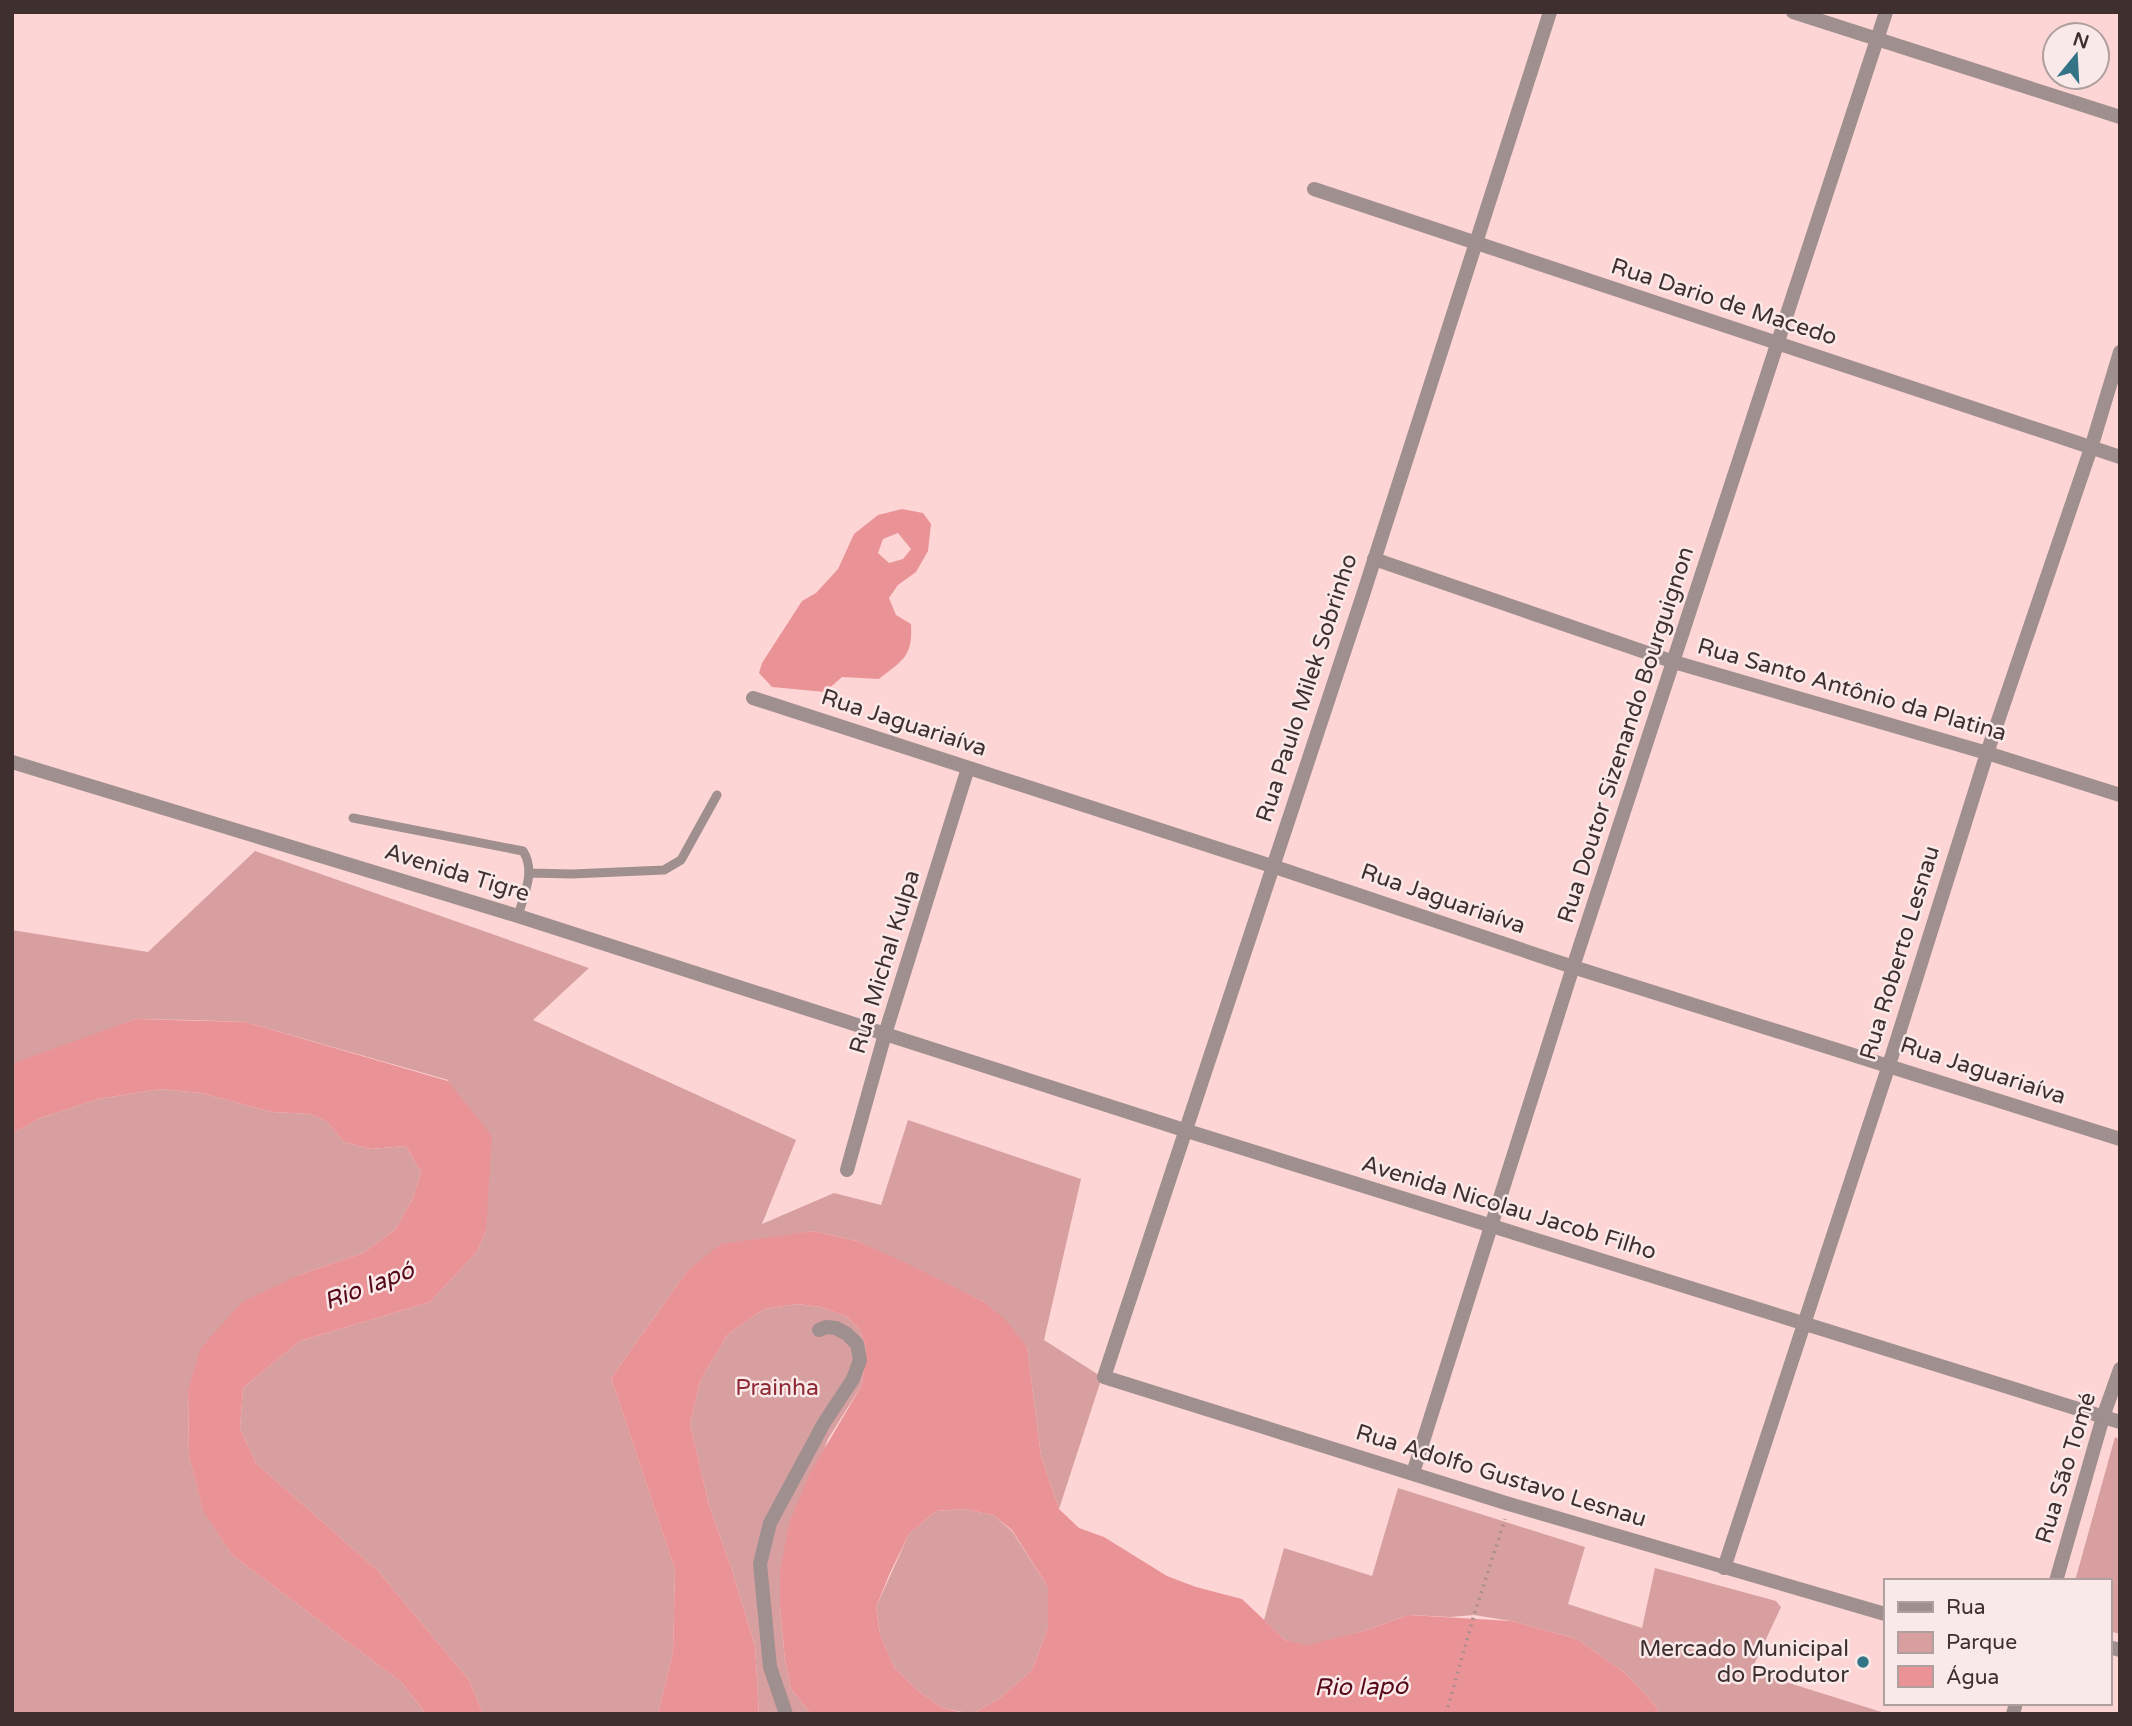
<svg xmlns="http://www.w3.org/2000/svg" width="2132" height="1726" font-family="'Varela Round',sans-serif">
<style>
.green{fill:#d89fa0}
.water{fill:#ea9397;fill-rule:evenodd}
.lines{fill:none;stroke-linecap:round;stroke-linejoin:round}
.path{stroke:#ad8e8e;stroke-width:3.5;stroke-dasharray:2 5;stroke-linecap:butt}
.service{stroke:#a08f8f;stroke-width:9}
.minor{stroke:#a08f8f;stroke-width:14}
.tertiary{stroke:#a08f8f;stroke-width:14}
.poi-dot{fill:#337487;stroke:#fae9e9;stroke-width:2.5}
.labels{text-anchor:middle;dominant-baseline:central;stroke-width:5;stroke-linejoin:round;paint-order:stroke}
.street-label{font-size:23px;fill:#3f2f2f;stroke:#fae9e9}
.park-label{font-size:23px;fill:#8e2936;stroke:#fae9e9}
.poi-label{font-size:23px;fill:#3f2f2f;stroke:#fae9e9;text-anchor:end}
.water-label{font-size:24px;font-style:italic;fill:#560918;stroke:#fae9e9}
</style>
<rect width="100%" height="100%" fill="#fed5d5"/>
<path class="green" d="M255 851 589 968 533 1020 796 1140 762 1224 834 1193 881 1205 908 1120 1081 1179 1044 1340 1102 1377 1059 1509 1041 1456 1027 1347 984 1302 857 1241 813 1231 771 1238 688 1270 611 1378 675 1570 673 1652 658 1714H483L469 1680 378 1571 256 1463 240 1429 243 1388 300 1341 430 1302 477 1252 486 1230 448 1080 245 1022 189 1020 136 1019 12 1067V930L148 952Z
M161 1089 201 1093 272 1112 310 1114 326 1121 344 1142 371 1149 406 1146 421 1172 413 1198 395 1230 363 1253 299 1275 188 1390 189 1455 203 1510 232 1555 402 1683 426 1714H12V1134L40 1118 98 1099Z
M797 1304 821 1307 847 1317 860 1330 866 1348 862 1385 828 1439 780 1571V1608L785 1660 791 1689 811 1714H759L755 1646 732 1570 709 1505 690 1424 700 1381 728 1334 764 1309Z
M2115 1437 2120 1440V1634L2109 1631V1581H2075Z
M1398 1488 1585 1547 1568 1604 1642 1628 1655 1568 1776 1601 1781 1607 1751 1671 1888 1714H1659L1656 1706 1624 1672 1577 1639 1511 1621 1474 1615 1450 1617 1409 1615 1364 1631 1307 1646 1285 1640 1264 1620 1284 1548 1372 1576Z
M964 1509 993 1515 1012 1531 1048 1587V1628L1032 1670 999 1699 972 1714 942 1708 917 1690 894 1667 880 1634 876 1607 909 1534 936 1511Z"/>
<path class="water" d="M902 509 923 513 931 524 928 551 916 572 898 585 889 598 896 615 911 624C913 657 903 660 879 679L842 677 825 692 772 687 759 673 762 663 802 601 816 593 838 569 854 534 878 515ZM898 533 911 549 903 559 889 563 878 553 883 539Z
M136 1019 245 1022 448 1081 492 1136 486 1230 477 1252 430 1302 300 1341 243 1388 240 1429 256 1463 378 1571 469 1680 483 1714H426L402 1683 232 1555 203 1511 189 1455 188 1390 200 1349 242 1302 299 1275 363 1253 395 1230 413 1198 421 1172 406 1146 371 1149 344 1142 326 1121 310 1114 272 1112 201 1093 161 1089 98 1099 40 1118 12 1134V1066L16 1062Z
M813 1231 857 1241 915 1267 984 1302 1006 1320 1027 1347 1041 1456 1059 1509 1079 1528 1104 1537 1167 1576 1196 1587 1242 1599 1285 1640 1307 1645 1364 1631 1409 1615 1511 1621 1577 1639 1624 1672 1656 1706 1659 1714H972L999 1699 1032 1670 1048 1628V1587L1012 1530 993 1515 964 1509 936 1511 909 1534 890 1573 876 1607 880 1634 894 1667 917 1690 942 1708 969 1714H811L791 1689 785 1660 780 1608V1571L789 1523 810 1473 862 1385 866 1348 860 1330 847 1317 821 1307 797 1304 764 1309 728 1334 700 1381 690 1424 709 1505 732 1570 755 1646 759 1714H658L673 1652 675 1570 611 1378 688 1270 721 1244Z"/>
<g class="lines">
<path class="path" d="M1446 1714 1474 1615 1505 1519"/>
<path class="service" d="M353 818 523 851C536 871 524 894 518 916
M530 873 572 874 664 870 681 860 717 795"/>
<path class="minor" d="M1793 12 2120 117
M1314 189 2120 457
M1374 559 1674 662 1987 753 2120 795
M753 698 1272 866 1573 967 2120 1139
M847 1170 885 1034 968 768
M1413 1473 1573 967 1886 12
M1724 1568 1889 1065 1987 753 2091 448 2120 352
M2056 1581 2103 1417 2120 1369
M786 1714 770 1667 760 1564 770 1523 824 1423 853 1379 860 1360 857 1344 847 1334 836 1328 826 1327 819 1330
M2013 1714 2016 1703"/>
<path class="tertiary" d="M1550 12 1362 598 1104 1377 1509 1504 1885 1614
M12 762 518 916 1184 1130 2120 1422
M2109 1647 2120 1650"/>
</g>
<circle class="poi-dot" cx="1863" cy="1662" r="7"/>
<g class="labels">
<g class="street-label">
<text transform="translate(1724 302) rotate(18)">Rua Dario de Macedo</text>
<text transform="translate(1307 688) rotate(-72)">Rua Paulo Milek Sobrinho</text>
<text transform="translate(1852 690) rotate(16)">Rua Santo Antônio da Platina</text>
<text transform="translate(904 723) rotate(18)">Rua Jaguariaíva</text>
<text transform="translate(1626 735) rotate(-72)">Rua Doutor Sizenando Bourguignon</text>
<text transform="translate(457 873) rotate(17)">Avenida Tigre</text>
<text transform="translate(1443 899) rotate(19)">Rua Jaguariaíva</text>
<text transform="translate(1900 953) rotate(-73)">Rua Roberto Lesnau</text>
<text transform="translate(885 962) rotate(-73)">Rua Michal Kulpa</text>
<text transform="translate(1983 1071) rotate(18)">Rua Jaguariaíva</text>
<text transform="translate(1509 1208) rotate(17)">Avenida Nicolau Jacob Filho</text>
<text transform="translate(2066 1468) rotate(-73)">Rua São Tomé</text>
<text transform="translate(1501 1476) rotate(17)">Rua Adolfo Gustavo Lesnau</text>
</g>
<g class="park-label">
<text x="777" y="1388">Prainha</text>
</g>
<g class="poi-label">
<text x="1849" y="1649">Mercado Municipal<tspan x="1849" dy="26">do Produtor</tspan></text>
</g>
<g class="water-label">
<text transform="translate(369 1286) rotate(-21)">Rio Iapó</text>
<text transform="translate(1361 1687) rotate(-1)">Rio Iapó</text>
</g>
</g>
<rect width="2132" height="1726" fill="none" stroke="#3f2f2f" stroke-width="28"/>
<rect x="1884" y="1579" width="228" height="126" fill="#fae9e9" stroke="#af9f9f" stroke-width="2"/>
<rect x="1898" y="1602" width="35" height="10" fill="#a08f8f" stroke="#af9f9f" stroke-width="2"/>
<text x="1946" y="1614" font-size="21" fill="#3f2f2f">Rua</text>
<rect x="1898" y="1632" width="35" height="21" fill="#d89fa0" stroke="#af9f9f" stroke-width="2"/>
<text x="1946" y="1649" font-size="21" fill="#3f2f2f">Parque</text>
<rect x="1898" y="1666" width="35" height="21" fill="#ea9397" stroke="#af9f9f" stroke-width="2"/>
<text x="1946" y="1684" font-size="21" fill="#3f2f2f">Água</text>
<g transform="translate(2076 56) rotate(18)"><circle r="33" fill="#fae9e9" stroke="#af9f9f" stroke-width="2"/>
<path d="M0-5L12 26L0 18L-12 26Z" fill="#337487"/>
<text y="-10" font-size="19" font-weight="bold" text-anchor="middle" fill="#3f2f2f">N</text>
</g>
</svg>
